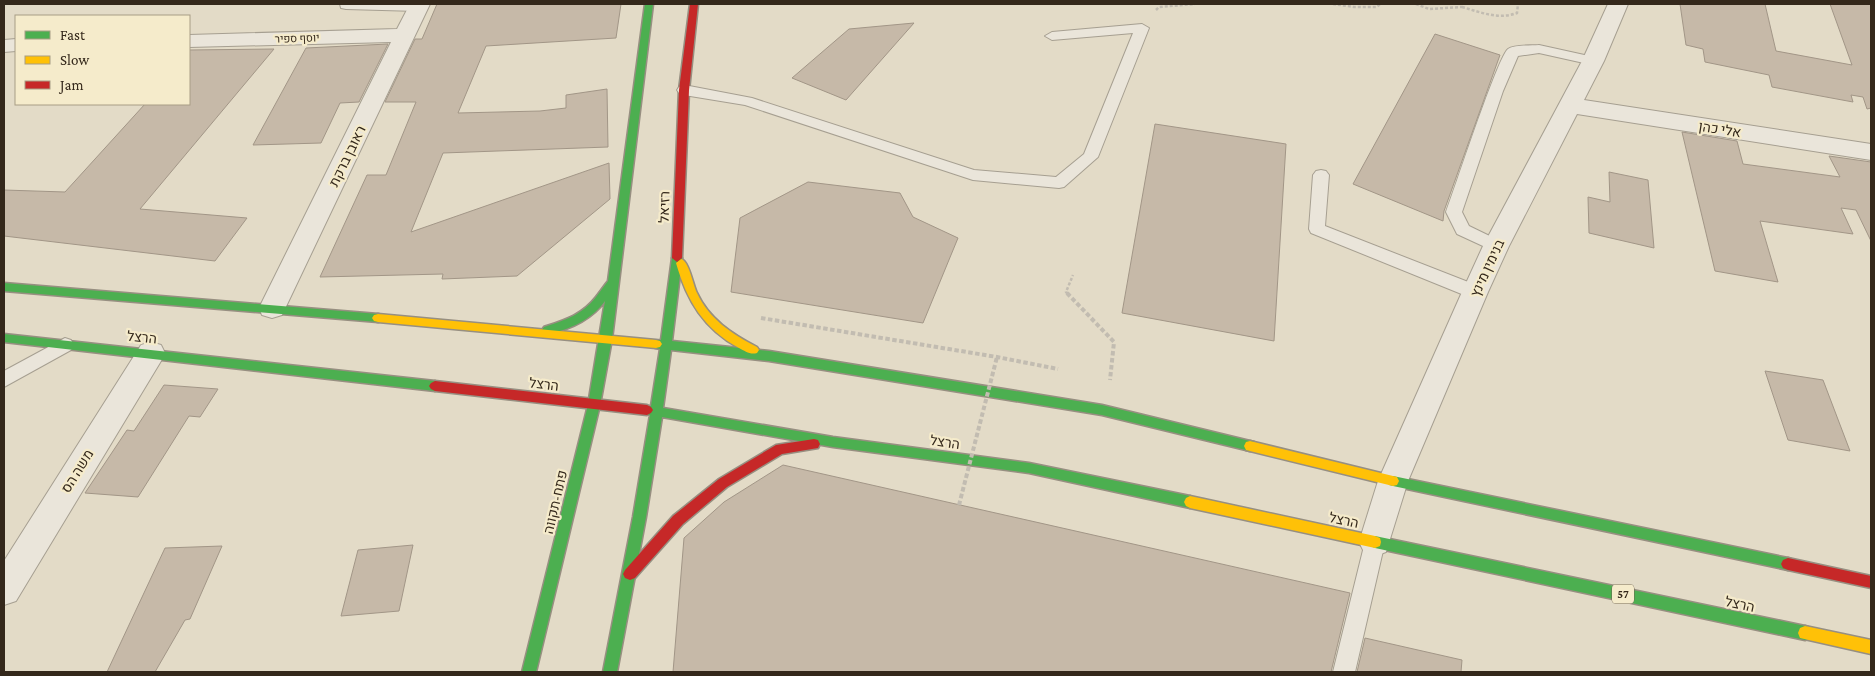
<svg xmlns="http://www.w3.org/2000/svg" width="1875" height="676" font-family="'Crimson Pro',Heebo,serif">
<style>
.building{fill:#c6b9a8;stroke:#a29687}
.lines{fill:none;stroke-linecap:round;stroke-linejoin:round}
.lane-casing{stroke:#a69f91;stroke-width:2}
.street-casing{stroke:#a69f91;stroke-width:2}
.fast-casing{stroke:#978f81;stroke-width:3}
.slow-casing{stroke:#978f81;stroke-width:3}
.jam-casing{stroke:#978f81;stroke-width:3}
.path-far1{stroke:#c2bcb1;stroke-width:2.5;stroke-dasharray:3 2;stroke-linecap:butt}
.path{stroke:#c2bcb1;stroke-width:4;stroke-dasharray:4.5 2.5;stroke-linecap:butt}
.lane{fill:#eae5da;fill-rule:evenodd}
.street{fill:#eae5da;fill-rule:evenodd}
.fast{fill:#4caf50;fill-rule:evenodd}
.slow{fill:#ffc107;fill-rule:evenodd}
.jam{fill:#c62828;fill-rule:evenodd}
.path-bridge{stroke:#c2bcb1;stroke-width:4;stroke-dasharray:4.5 2.5;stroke-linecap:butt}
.labels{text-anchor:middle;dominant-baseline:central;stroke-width:4.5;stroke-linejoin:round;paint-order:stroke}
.far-street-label{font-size:11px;fill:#34281b;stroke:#f5ebcb}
.shield{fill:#f5ebcb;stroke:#6e6250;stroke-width:1}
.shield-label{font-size:12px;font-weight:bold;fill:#34281b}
.street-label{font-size:14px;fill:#34281b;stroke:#f5ebcb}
</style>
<rect width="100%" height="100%" fill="#e3dbc7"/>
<path class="building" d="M437 4H621L616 38 486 46 458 113 540 111 566 108V95L607 89 608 147 443 153 411 232 609 163 610 199 517 276 442 279 443 274 320 277 367 175H386L416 102H385L415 39H422Z
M1680 4H1765L1776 51 1852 65 1830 4H1871V108L1867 109 1863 97 1851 95 1853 102 1772 87 1769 75 1705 62 1703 49 1686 45Z
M914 23 846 100 792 78 849 29Z
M1435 34 1500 55 1444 211 1443 221 1353 184Z
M388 44 359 102 340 103 321 143 253 145 306 48Z
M274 49 140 209 247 218 215 261 4 236V190L65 192 145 104H189V50Z
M1155 124 1286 144 1274 341 1122 313Z
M1682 132 1737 141 1743 164 1840 177 1829 156 1871 162V241L1856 210 1841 208 1853 234 1760 221 1778 282 1715 271Z
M1609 172 1648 180 1654 248 1589 233 1588 197 1610 202Z
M808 182 900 193 913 217 958 238 923 323 731 292 740 218Z
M1765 371 1823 380 1850 451 1788 440Z
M164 385 218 389 200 417 189 416 138 497 85 493 127 430 134 431Z
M783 465 1350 593 1331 672H673L684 538 724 502Z
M413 545 399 611 341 616 358 550Z
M222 546 190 619 185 620 155 672H107L165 548Z
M1365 638 1462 660 1461 672H1357Z"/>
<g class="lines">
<defs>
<path id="lane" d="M340 4H421L425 7 418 11 346 9 341 8Z
M1142 24 1149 28 1098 157 1064 187 1059 188 973 180 745 105 684 95 679 93 677 90 679 87 684 85 752 98 974 170 1056 177 1084 154 1133 33 1052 40 1045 36 1052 32Z
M1539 45 1598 58 1600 61 1598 64 1593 65 1539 53 1518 56 1503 91 1462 212 1469 226 1502 242 1504 246 1502 250 1496 252 1457 234 1446 212C1454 191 1498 56 1508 49 1515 44 1531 46 1539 45Z
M1321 170 1326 171 1329 175 1325 226 1481 287 1483 292 1481 297 1475 298 1469 297 1311 233 1309 229 1313 175 1316 171Z
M65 338 71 340 74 345 71 350 4 387V371Z
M1375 533 1382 535 1385 542 1355 672H1333L1365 542 1368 535Z"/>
<path id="street" d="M410 4H430L282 315 272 318 262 315 259 308 391 42 189 47V35L397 29Z
M1608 4H1628L1604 61 1584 100 1871 144V160L1577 114 1509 246 1488 292 1408 481 1386 552 1375 556 1364 552 1359 542 1378 481 1462 292 1483 246 1582 61Z
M16 39V51L4 52V40Z
M151 342 161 345 165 353 161 361 16 601 4 605V561L141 345Z"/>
<path id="fast" d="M645 4H653L612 339 600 405 536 672H522L588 405 605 301C591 320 571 329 548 334L544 333 542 330 544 327C565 320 582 315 596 297 600 292 604 286 608 281Z
M677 254 682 258 672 341 769 351 1102 405 1250 441 1254 442 1256 446 1254 450 1250 451 1102 415 769 361 671 350 663 408 833 437 1029 463 1190 496 1194 498 1196 502 1194 506 1190 508 1029 473 833 447 662 417 646 517 617 672H603L633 517 650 415 643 413 641 410 643 407 651 406 660 349 652 347 650 344 652 341 661 340 672 258Z
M4 283 378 314 382 315 384 318 382 321 378 322 4 291Z
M4 334 435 381 439 383 441 386 439 389 435 391 4 342Z
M1393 476 1788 558 1793 560 1795 564 1793 568 1788 570 1393 486 1389 485 1387 481 1389 477Z
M1375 536 1805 626 1810 628 1812 633 1810 638 1805 640 1375 548 1370 546 1369 542 1370 538Z"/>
<path id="slow" d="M681 259C689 261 693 285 697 293 709 319 732 334 757 347L759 350 757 353C750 355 745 351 739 348 704 329 687 301 676 263Z
M378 314 656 340 660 341 662 344 660 347 656 348 378 322 374 321 372 318 374 315Z
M1250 441 1393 476 1397 477 1399 481 1397 485 1393 486 1250 451 1246 450 1244 446 1246 442Z
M1190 496 1375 536 1380 538 1381 542 1380 546 1375 548 1190 508 1186 506 1184 502 1186 498Z
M1805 626 1871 640V654L1800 638 1798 633 1800 628Z"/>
<path id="jam" d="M690 4H698L689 90 682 258 677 262 672 258 679 90Z
M435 381 647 405 651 407 653 410 651 413 647 415 435 391 431 389 429 386 431 383Z
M814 439 818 440 820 444 818 448 782 454 727 487 683 524 635 578 630 580 625 578 623 574 625 570 673 516 719 479 776 445Z
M1788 558 1871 576V588L1788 570 1783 568 1781 564 1783 560Z"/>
</defs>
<use href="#lane" class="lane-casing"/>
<use href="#street" class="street-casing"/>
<use href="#fast" class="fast-casing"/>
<use href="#slow" class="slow-casing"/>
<use href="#jam" class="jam-casing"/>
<path class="path-far1" d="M1333 4 1354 7H1377L1380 4
M1416 4 1429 9 1462 7 1461 4
M1462 7C1480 12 1498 20 1517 13L1518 4
M1156 10 1159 7 1195 4
M1068 294 1066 292 1073 275"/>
<path class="path" d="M1067 293 1114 342 1110 380
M761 318 997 357 1058 369"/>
<use href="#lane" class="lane"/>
<use href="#street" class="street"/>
<use href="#fast" class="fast"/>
<use href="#slow" class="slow"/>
<use href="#jam" class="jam"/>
<path class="path-bridge" d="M959 505 997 357"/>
</g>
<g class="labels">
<g class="far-street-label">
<text transform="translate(297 38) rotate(-2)">יוסף ספיר</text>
</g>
<rect class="shield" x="1612" y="584.5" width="22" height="19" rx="4"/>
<g class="shield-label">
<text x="1623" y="594">57</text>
</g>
<g class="street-label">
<text transform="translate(1720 129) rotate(9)">אלי כהן</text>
<text transform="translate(347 156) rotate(-64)">ראובן ברקת</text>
<text transform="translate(664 207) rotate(-88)">רזיאל</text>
<text transform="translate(1487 268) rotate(-65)">בנימין מינץ</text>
<text transform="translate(142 337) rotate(6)">הרצל</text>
<text transform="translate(544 384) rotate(7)">הרצל</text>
<text transform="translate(945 442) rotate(8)">הרצל</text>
<text transform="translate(77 471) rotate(-58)">משה הס</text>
<text transform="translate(555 502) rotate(-77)">פתח-תקווה</text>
<text transform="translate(1344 520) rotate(12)">הרצל</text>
<text transform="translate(1740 604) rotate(12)">הרצל</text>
</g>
</g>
<rect width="1875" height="676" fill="none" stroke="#34281b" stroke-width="10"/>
<rect x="15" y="15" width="175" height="90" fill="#f5ebcb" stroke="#a89d85"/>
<rect x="25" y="31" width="25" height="8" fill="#4caf50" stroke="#a89d85"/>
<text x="60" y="40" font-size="15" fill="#34281b">Fast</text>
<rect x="25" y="56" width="25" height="8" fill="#ffc107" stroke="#a89d85"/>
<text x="60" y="65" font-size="15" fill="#34281b">Slow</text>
<rect x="25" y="81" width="25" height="8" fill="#c62828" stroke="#a89d85"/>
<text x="60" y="90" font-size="15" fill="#34281b">Jam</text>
</svg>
